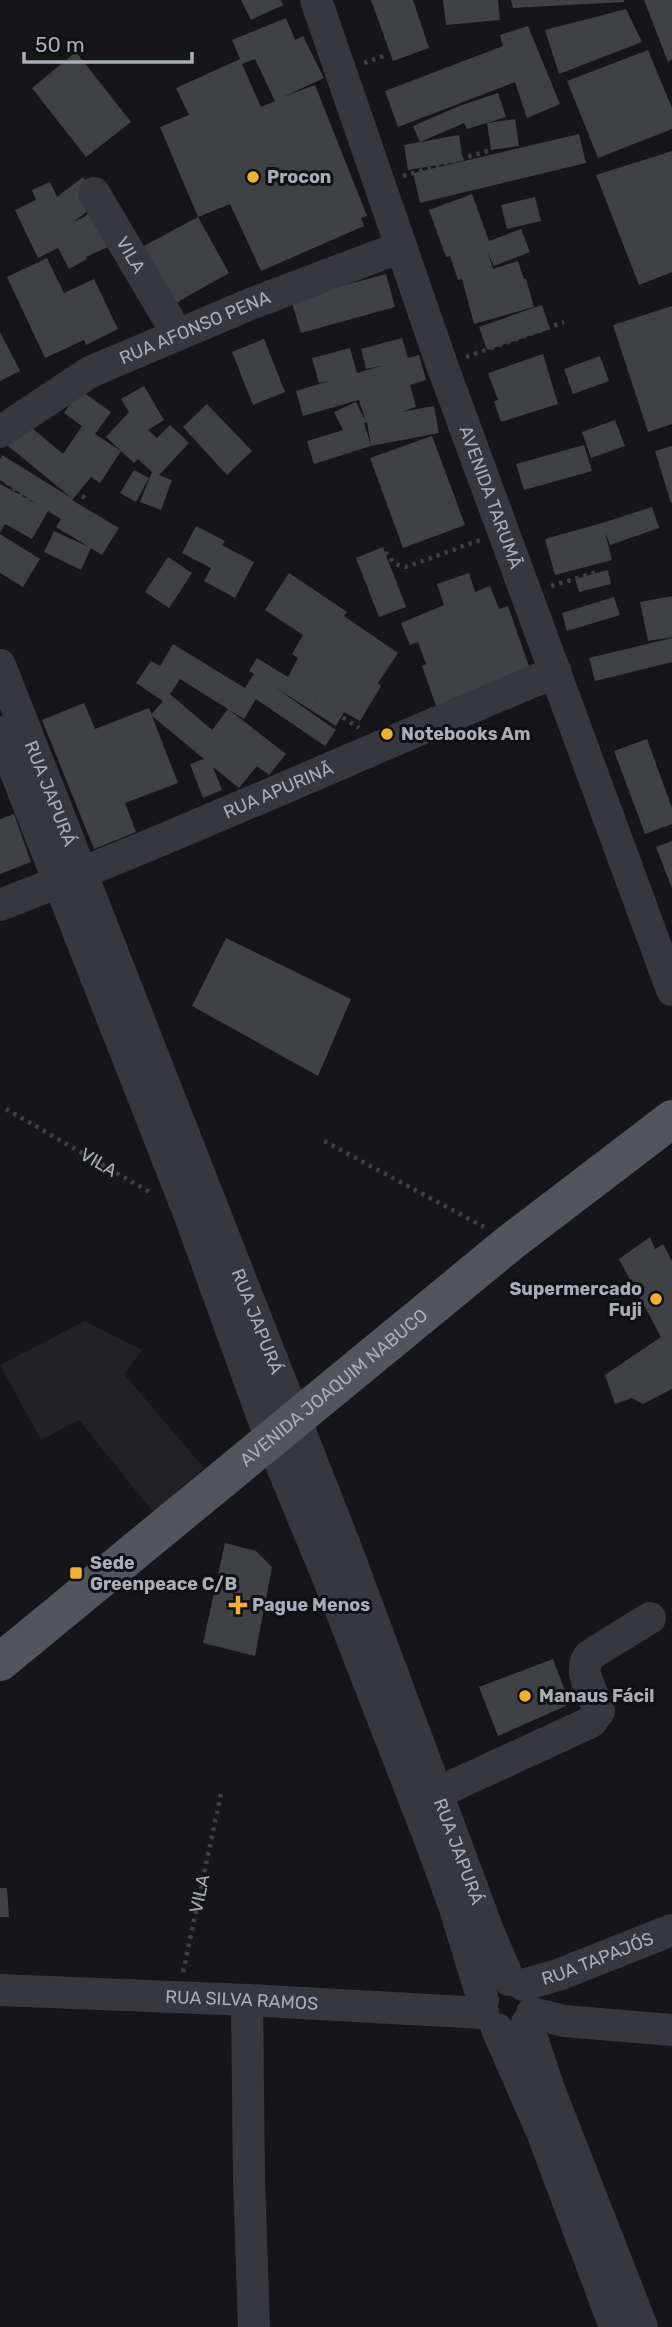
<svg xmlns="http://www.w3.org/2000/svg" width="672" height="2327" font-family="Rubik,sans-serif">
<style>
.built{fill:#222225}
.building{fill:#404145;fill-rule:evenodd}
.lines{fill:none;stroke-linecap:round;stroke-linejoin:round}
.path{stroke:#3d3f44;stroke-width:4.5;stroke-dasharray:3.5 5;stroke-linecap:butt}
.minor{stroke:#37383d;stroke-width:32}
.major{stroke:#53555c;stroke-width:38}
.poi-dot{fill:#f2b134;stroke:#111113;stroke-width:2.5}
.labels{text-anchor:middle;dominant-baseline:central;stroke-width:6;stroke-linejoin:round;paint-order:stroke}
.poi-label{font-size:18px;font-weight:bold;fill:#a8adb8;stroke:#111113;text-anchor:start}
.street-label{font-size:18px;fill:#a8adb8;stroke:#111113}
</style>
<rect width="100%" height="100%" fill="#161618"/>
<path class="built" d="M85 1321 142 1350 124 1374 204 1468 176 1492 158 1518 79 1420 41 1440 0 1365Z"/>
<path class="building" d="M241 0H281L283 5 251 20Z
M371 0H413L429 48 393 61Z
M443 0H498L500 20 446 25Z
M511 0H624V2L513 8Z
M644 0H672V59L668 62Z
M626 9 642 42 559 74 545 30Z
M286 18 295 40 303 36 324 78 283 97 315 85 367 216 361 218 364 226 261 271 230 204 198 217 229 273 181 300 158 318 118 265 142 247 198 217 160 127 189 115 176 88 240 59 232 40ZM255 59 275 101 261 107 242 64Z
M528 26 560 104 527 118 515 82 398 127 385 91 503 46 500 35Z
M648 50 672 108V129L598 158 567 81Z
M76 52 131 122 86 157 32 88Z
M498 93 506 117 467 129 464 123 420 142 459 135 463 161 408 170 404 145 420 142 413 126 459 106Z
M515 119 519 146 491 150 487 123Z
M579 134 586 163 420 203 413 173Z
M672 151V272L639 285 596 175Z
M83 177 101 201 73 222 84 217 103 202 108 247 86 257 87 259 69 269 58 248 38 258 15 210 36 200 32 190 50 182 57 197Z
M472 194 489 241 521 229 530 252 494 266 488 253 493 269 518 261 524 279H526L534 307 474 324 462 279 458 280 450 256 446 257 429 210Z
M535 197 541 221 507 229 501 205Z
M47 258 64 293 94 279 118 329 86 345 84 340 45 358 7 277Z
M386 274 395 307 301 333 291 300Z
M542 305 550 329 487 350 479 327Z
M672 306V424L648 432 613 325Z
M0 332 20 371 0 381Z
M402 338 408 358 419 355 426 380 410 385 416 407 401 412 434 406 439 433 371 446 367 422 364 423 371 446 314 464 307 441 343 430 334 412 356 402 366 422 359 400 362 399 303 416 296 391 329 381 319 383 312 358 350 348 357 373 384 365 366 369 361 349Z
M264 339 285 392 253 405 232 352Z
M543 354 558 404 501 422 494 401 498 400 488 373Z
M600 356 609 381 573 394 564 369Z
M144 386 164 420 148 430 157 438 170 425 189 443 159 475 172 480 161 510 140 502 152 472 138 459 134 463 106 437 129 412 121 399Z
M80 390 111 412 95 434 121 451 100 483 91 477 72 500 119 528 102 555 91 548 81 570 44 552 54 531 91 548 56 527 61 519 48 511 32 539 5 524 0 533V484L37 504 0 480V459L2 455 73 499 8 446 26 423 63 454 82 426 64 413Z
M207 404 252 451 227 475 183 427Z
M615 420 625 446 591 458 582 432Z
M432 436 465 525 403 548 370 458Z
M584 445 592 471 524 490 516 464Z
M672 446V503H671L655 451Z
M134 470 149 478 136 502 120 493Z
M652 507 659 528 610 545 605 532 612 560 555 575 545 539 602 523Z
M196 526 225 541 222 545 254 562 235 598 204 581 211 568 182 553Z
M0 534 40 559 23 587 0 573Z
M383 547 406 607 379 617 356 558Z
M168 557 192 573 169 608 145 592Z
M608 570 611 584 579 592 575 579Z
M289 573 347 612 344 616 398 653 378 683 381 686 360 721 344 712 336 726 273 686 336 730 325 746 256 699 244 719 180 679 170 694 212 730 228 709 286 754 269 775 257 766 239 788 213 767 222 790 203 798 190 764 204 759 151 715 163 701 136 683 151 661 160 666 173 644 245 688 254 674 249 671 257 658 288 677 298 658 292 654 303 635 265 610Z
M469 573 475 592 490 586 499 609 508 606 532 675 437 709 422 666 426 664 418 642 410 645 401 623 444 605 437 584Z
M672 596V637L648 641 640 602Z
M614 597 620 615 567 631 562 613Z
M672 638V662L595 681 589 658Z
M84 703 95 729 149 708 178 783 125 803 136 832 94 849 42 720Z
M647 739 672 808V824L645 834 614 751Z
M14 814 31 862 0 874V819Z
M672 841V888L656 847Z
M226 938 351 999 318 1076 192 1006Z
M650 1237 655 1249 663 1244 672 1261V1389L643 1404 632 1398 615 1404 605 1375 661 1337 619 1259Z
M225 1543 256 1551 272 1567 255 1656 203 1643Z
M553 1659 570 1704 498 1736 479 1687Z
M0 1888H7L9 1917H0Z"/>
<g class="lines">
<g class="path">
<path d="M364 63 386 55"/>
<path d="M403 176 491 150"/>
<path d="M466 357 564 322"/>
<path d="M24 446 86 499"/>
<path d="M0 477 32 502"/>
<path d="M385 552 395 564 406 567 480 540"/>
<path d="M551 586 597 572"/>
<path d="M286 680 359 728"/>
<path id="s1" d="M6 1109 153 1194"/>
<path d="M324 1141 484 1227"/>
<path id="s2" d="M183 1972 222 1789"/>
</g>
<g class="minor">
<path id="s3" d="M316 0 442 365 672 990"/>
<path id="s4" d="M94 193 168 318"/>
<path id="s5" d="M0 432 90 372 253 303 401 247"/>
<path id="s6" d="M0 665 347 1551 489 1933 509 1980"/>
<path d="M0 732 190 1216 271 1440 329 1580 429 1837 454 1905 483 2000"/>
<path id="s7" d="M0 905C187 833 370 749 556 672"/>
<path d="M437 1793 591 1722 599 1711C594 1693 576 1671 590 1655L650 1618"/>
<path id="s8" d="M523 1985 558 1975 672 1930"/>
<path id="s9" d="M0 1990 247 2000 483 2013"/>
<path d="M247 2000 249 2179 254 2327"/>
<path d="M532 2013 564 2021 672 2030"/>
<path d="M527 2023 549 2089 642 2327"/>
<path d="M497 2029 542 2132 615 2327"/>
</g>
<path class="major" id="s10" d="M0 1662 511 1242 672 1119"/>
</g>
<g class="poi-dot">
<circle cx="253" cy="177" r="7"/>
<circle cx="387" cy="734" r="7"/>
<circle cx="656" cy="1299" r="7"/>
<rect x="69" y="1566" width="14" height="14" rx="3.5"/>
<path d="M234.5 1594.5h7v7h7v7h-7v7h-7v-7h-7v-7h7z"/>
<circle cx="525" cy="1696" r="7"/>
</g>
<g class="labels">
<g class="poi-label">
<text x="267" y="177">Procon</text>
<text x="401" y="734">Notebooks Am</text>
<text x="642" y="1289" text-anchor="end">Supermercado<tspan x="642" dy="21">Fuji</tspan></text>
<text x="90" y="1563">Sede<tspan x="90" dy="21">Greenpeace C/B</tspan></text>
<text x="252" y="1605">Pague Menos</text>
<text x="539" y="1696">Manaus Fácil</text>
</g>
<g class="street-label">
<text stroke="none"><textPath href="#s4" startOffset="72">VILA</textPath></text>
<text stroke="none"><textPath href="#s5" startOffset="222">RUA AFONSO PENA</textPath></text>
<text stroke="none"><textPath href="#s3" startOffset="527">AVENIDA TARUMÃ</textPath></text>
<text stroke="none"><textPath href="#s7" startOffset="301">RUA APURINÃ</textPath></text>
<text stroke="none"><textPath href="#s6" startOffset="138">RUA JAPURÁ</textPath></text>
<text stroke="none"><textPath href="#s1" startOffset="107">VILA</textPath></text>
<text stroke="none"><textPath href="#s6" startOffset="705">RUA JAPURÁ</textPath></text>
<text stroke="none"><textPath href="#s10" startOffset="432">AVENIDA JOAQUIM NABUCO</textPath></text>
<text stroke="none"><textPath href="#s6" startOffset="1272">RUA JAPURÁ</textPath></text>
<text stroke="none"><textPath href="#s2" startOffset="80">VILA</textPath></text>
<text stroke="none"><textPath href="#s8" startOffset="79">RUA TAPAJÓS</textPath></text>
<text stroke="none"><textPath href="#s9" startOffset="242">RUA SILVA RAMOS</textPath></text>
</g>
</g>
<path d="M24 52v10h168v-10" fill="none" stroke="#a8adb8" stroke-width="3.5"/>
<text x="35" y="52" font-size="21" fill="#a8adb8" stroke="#111113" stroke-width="5" paint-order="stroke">50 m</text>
</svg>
